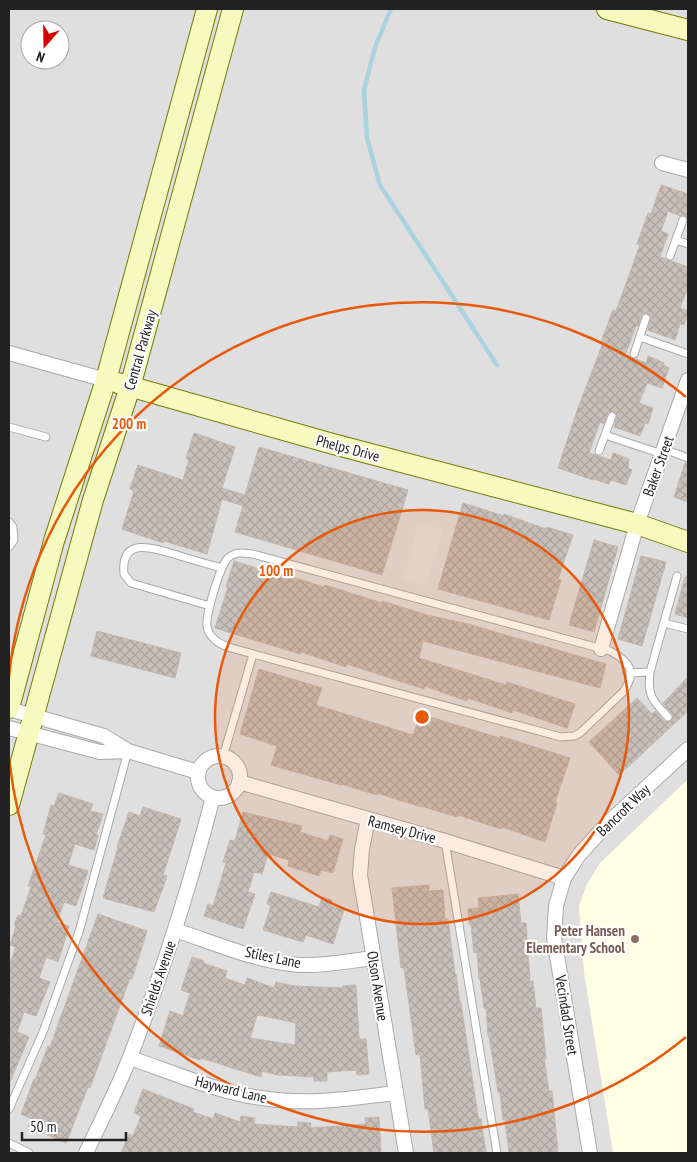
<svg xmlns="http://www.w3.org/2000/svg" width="697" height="1162" font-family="'PT Sans Narrow',sans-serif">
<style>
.residential{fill:#e0dfdf;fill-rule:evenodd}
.education{fill:#ffffe5}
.parking{fill:#e2e2e2}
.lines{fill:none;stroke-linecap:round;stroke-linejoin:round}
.stream{stroke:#aad3df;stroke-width:4.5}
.building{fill:url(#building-cross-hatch);stroke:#c4b6ab;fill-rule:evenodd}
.lane-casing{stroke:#a9a9a9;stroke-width:9}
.street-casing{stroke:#a9a9a9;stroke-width:16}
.secondary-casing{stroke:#707d05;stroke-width:22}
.lane{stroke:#fff;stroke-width:7}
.street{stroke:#fff;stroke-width:14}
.secondary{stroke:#f7fabf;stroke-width:20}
.ring{fill:none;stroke:#e8590c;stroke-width:2.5}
.education-dot{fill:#8d6e63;stroke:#fff;stroke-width:2}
.labels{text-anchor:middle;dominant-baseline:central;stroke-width:4.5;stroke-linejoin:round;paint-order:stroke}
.street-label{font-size:15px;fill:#222;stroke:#fff}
.education-label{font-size:15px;font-weight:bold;fill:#785e54;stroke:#fff;text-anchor:end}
.centre{fill:#e8590c;stroke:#fff;stroke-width:2.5}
.ring-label{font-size:15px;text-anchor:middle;font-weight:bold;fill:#e8590c;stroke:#fff;stroke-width:4.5;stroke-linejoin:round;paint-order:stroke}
</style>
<defs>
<pattern id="building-cross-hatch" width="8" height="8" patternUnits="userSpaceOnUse" patternTransform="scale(1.25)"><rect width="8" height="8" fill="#c7bfb8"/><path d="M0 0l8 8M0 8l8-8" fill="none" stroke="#aba49e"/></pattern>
</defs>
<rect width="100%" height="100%" fill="#f2efe9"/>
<path class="residential" d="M9 9H688V1153H9ZM30 30H60V60H30Z"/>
<path class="education" d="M688 779V1153H613L584 972 579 906 587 884 600 863Z"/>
<path class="parking" d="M418 522 443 530 426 587 403 580Z"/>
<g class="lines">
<path class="stream" d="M391 9 375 47 364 90 367 138 380 185 497 365"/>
</g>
<path class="building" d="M661 185 688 194V218L684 215 680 216 668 211 661 231 668 234 660 257 688 267V287L680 308 688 311V313L684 325 680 324 675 340 648 330 651 317 648 313 642 314 638 326H636L625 355 646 363 648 356 664 363 663 365 669 368 662 388 647 383 639 403 653 408 648 424 645 423 640 436 614 427 617 416 613 411 608 412 604 424 600 422 589 453 611 460 613 453 629 459 628 468 632 470 626 485 611 480 609 484 593 479V480L558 468 578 408 603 343 601 342 613 310 616 311 640 245 637 244 648 213 651 214Z
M194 433 235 447 222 488 245 495 259 447 408 490 382 575 235 532 243 506 222 499 207 554 164 541 163 543 122 529 134 491 130 489 138 465 183 480 189 460 186 458Z
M685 463H688V502L674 497Z
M463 503 504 516V514L546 529 547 527 573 535 558 579 561 580 549 620 438 589Z
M594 540 618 547 594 632 569 625Z
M641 556 666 562 642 646 618 639Z
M234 561 279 575 280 573 324 587 325 585 382 603V601L427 615 468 624 606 664 600 688 423 641 419 658 506 685 507 682 575 704 567 728 513 710 512 713 468 698 467 701 425 686 424 689 347 664 346 667 301 652 300 654 215 628 228 587H226Z
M685 577H688V618L675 614Z
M97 631 181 653 175 678 91 656Z
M259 669 322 688 316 705 413 735 420 714 500 738V736L570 758 555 802 557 803 545 842 502 827 501 829 458 815 457 817 421 806V807L377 793V795L341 784V785L271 765 277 746 240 734Z
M688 677V711L619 775 589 742 637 698 652 714 655 711 664 721H671L673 715 663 703Z
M59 793 93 804 90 811 103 814 96 835H98L94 850 75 844 68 865 88 871 76 906 64 902 57 922 69 926 63 946 58 962 46 957 39 978 50 982 36 1016 24 1012 17 1032 29 1037 9 1084V966L16 947 10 945 16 926 14 925 18 915 21 916 31 887 28 886 46 835 43 834 51 805 54 806Z
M143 807 181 819 163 875 167 876 154 912 103 898 118 847H117L129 812 140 816Z
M243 812 302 826 300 832 328 841 330 835 343 839 333 873 321 870 319 876 288 866 289 860 268 854 262 874 254 872 248 892 255 894 243 929 204 916 208 904 213 906 226 863 223 862 230 840 235 841Z
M429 885V891L443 890 445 919H448L455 974H456L460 1003H461L478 1116 479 1119H481L486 1153H434L428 1109H425L420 1054 416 1055 404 968H401L392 888Z
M271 892 319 907 322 897 332 900 331 906 344 910 333 944 306 935 303 942 263 930 271 906 267 904Z
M518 894 521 923H526L530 982 533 981 536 1008H541L546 1059H544L549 1091H552L558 1153H509L505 1120H503L500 1092H498L489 1036H488L486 1008H484L480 979H479L477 952 474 953 471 924H469L468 909 479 908 478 898Z
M98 914 147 931 132 979 130 978 90 1088 88 1087 66 1143 28 1126 32 1119 21 1114 34 1079 35 1080 48 1046 50 1047Z
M192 957 204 961 203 963 227 971 225 978 245 985 247 978 274 988 276 982 294 986 343 988V986L356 985 359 1039H366L369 1074 357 1075 356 1070 327 1072V1081H314V1077L277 1075 262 1071 261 1077 201 1058 200 1060 159 1046 170 1011 183 1016 190 993 181 990ZM259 1015 296 1023 295 1045 250 1038 257 1016Z
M143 1089 194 1109 193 1112 213 1119 215 1113 240 1122 241 1116 255 1118 254 1124 298 1127V1122L311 1123 310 1128 366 1124 365 1118 379 1117 381 1153H121L129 1134 133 1136 141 1116 134 1113Z"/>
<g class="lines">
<defs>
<path id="lane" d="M676 240 688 244
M670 256 683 220
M640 337 688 354
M634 354 646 318
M9 427 46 437
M605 435 662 454
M664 449 688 458
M599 451 612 416
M9 522 13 527 14 540 9 547
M210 606 131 583 124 574C120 534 158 549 180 556 193 560 207 564 222 568
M664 623 688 629
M630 673 650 672
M668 717C653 701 647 696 650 672L677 576
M223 757 253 654 561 737 574 736 580 733 623 692C638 672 629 661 610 651L253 554C244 553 235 551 228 558 220 566 206 614 207 625 207 630 210 635 214 639 223 648 241 650 253 654
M445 841 497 1153
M9 1109 43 1032 79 932 128 751
M9 1143 29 1153"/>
<path id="street" d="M662 163 688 170
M9 353 106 380
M601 649 637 524 688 380
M9 709 104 736 128 751
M9 728 100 752 128 751 198 772
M198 777a21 21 0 1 1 42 0a21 21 0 1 1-42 0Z
M239 782 445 841 564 878
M368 819 362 849 360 875 406 1153
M175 930C215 943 258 962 300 965 325 966 349 961 373 958
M130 1058C175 1073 221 1094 269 1099 311 1105 353 1098 395 1093
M86 1153C101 1121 117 1090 130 1057 163 972 190 885 213 797
M590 1153 554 938 556 906 564 878 579 855 607 824 688 749"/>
<path id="secondary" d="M607 9 688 30
M118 383 333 444 637 524 688 542
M9 708 54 541 106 380 207 9
M9 805 93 500 130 387 233 9"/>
</defs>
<use href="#lane" class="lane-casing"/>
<use href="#street" class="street-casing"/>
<use href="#secondary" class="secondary-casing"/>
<use href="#lane" class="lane"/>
<use href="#street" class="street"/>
<use href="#secondary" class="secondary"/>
</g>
<circle cx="422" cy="717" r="207" fill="#e8590c" fill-opacity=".12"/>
<g class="ring">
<circle cx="422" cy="717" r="207"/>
<path d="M686 1037A415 415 0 0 1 9 757M9 677A415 415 0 0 1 686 397"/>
</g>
<circle class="education-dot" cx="635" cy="939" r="5"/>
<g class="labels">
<g class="street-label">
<text transform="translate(140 350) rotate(-74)">Central Parkway</text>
<text transform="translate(348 448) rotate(15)">Phelps Drive</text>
<text transform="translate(658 466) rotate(-70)">Baker Street</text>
<text transform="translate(623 810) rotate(-44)">Bancroft Way</text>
<text transform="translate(402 829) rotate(15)">Ramsey Drive</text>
<text transform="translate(273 957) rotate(12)">Stiles Lane</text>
<text transform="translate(158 978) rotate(-71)">Shields Avenue</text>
<text transform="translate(378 986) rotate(81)">Olson Avenue</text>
<text transform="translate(567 1015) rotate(81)">Vecindad Street</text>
<text transform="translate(231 1089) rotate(14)">Hayward Lane</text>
</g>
<g class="education-label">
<text x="625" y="930">Peter Hansen<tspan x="625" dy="17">Elementary School</tspan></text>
</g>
</g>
<circle cx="422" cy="717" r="8" class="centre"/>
<g class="ring-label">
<text x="129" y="429">200 m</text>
<text x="276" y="576">100 m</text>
</g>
<rect width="697" height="1162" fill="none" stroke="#222222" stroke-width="20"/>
<g transform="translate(45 45) rotate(200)"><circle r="24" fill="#ffffff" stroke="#a7a7a7"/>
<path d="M0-4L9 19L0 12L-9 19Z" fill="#d40000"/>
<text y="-8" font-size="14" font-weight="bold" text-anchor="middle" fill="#222222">N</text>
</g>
<path d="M22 1132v8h104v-8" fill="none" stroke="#222222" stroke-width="2.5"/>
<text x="30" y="1132" font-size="15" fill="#222222" stroke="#ffffff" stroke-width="4" paint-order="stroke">50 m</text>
</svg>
